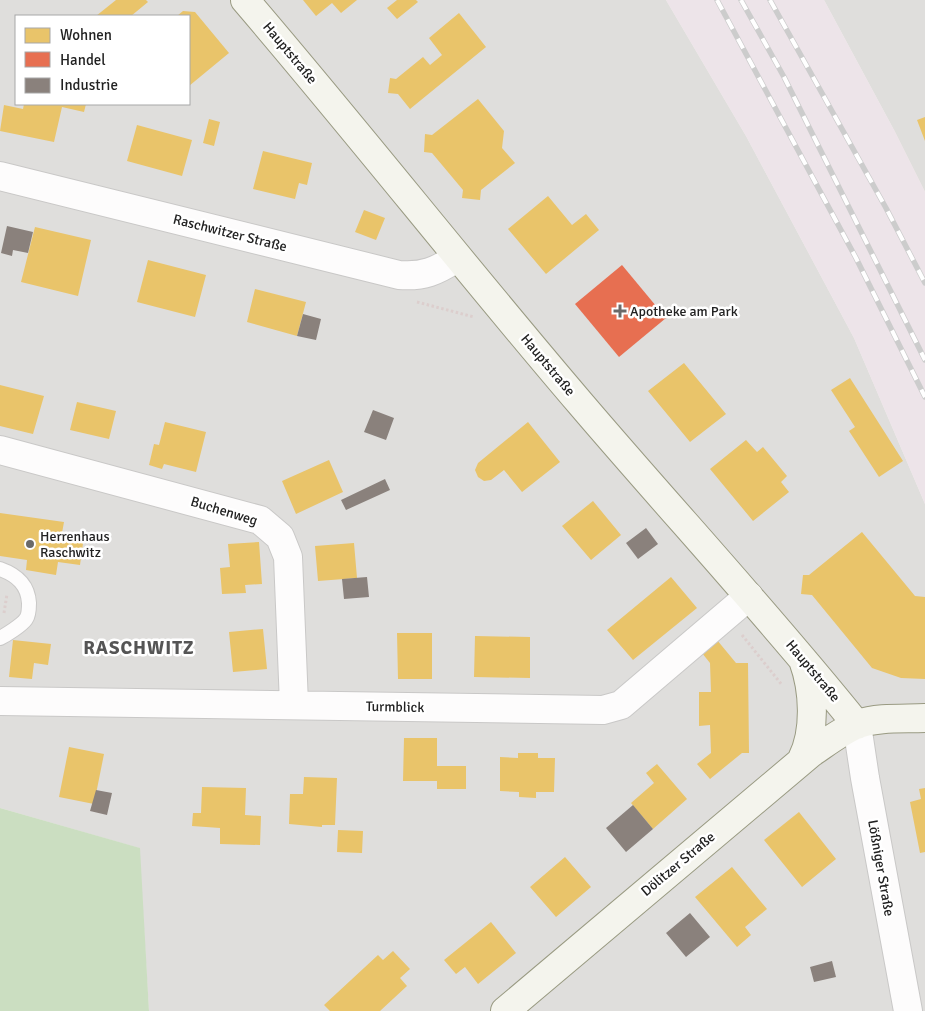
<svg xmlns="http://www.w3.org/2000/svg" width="925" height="1011" font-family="Signika,sans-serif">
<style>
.residential{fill:#dfdedc;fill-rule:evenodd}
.industrial{fill:#ede4e9}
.forest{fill:#cbdec1}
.homes{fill:#e9c46a}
.shops{fill:#e76f51}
.industry{fill:#8a817c}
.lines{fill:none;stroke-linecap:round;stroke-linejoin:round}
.lane-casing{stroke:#c9c8c7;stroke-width:16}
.street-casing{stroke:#c9c8c7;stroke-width:30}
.secondary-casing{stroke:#999a82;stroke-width:30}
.path{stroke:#dccecd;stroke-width:3;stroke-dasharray:2.5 2.5;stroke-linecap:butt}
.lane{stroke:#fdfcfc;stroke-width:14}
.street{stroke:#fdfcfc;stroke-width:28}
.secondary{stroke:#f4f4ed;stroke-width:28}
.rail-casing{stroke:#ccc;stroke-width:5.5}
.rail{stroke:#fff;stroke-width:4;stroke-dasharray:11;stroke-linecap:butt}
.poi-dot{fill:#6a6968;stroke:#fff;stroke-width:2}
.labels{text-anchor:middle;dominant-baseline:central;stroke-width:5;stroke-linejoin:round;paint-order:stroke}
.street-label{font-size:14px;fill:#222;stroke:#fff}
.poi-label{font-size:14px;fill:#222;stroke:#fff;text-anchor:start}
.district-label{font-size:19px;font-weight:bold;letter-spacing:1px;fill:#555;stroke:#fff}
</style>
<rect width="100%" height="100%" fill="#f0eeeb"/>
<path class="residential" d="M0 0H666L746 136 854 338 925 504V1011H149L139 848 0 808ZM16 16H189V104H16Z
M824 0H925V192L894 130Z"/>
<path class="industrial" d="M666 0H824L894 130 925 192V504L854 338 746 136Z"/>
<path class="forest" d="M0 808 140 848 149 1011H0Z"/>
<path class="homes" d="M116 0H146L148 2 131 16H96Z
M303 0H357L341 13 332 3 316 16Z
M397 0H416L418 2 397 19 387 8Z
M183 11 195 12 229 53 189 86V16H177Z
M459 13 486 47 410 109 398 94 388 93 390 78 396 79 423 57 430 65 442 55 429 38Z
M478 99 504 131 502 148 515 163 481 190 480 200 462 198 463 190 432 153 424 152 425 134 432 135Z
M24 104H86L84 112 62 107 54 142 0 131 4 105 23 109Z
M925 117V141L917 120Z
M209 119 220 122 214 146 203 143Z
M137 125 192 140 182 176 127 161Z
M263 151 312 163 307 185 299 183 295 199 253 189Z
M548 196 572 225 586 214 599 230 546 274 508 229Z
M364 210 385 218 376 240 355 232Z
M35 227 91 240 78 296 21 282Z
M148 260 206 275 195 317 137 302Z
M255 289 306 302 297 336 247 322Z
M684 363 726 414 690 442 648 391Z
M850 378 903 461 879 477 849 431 855 427 831 390Z
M0 385 44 396 33 434 0 426Z
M77 402 116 411 109 439 70 430Z
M165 422 206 432 196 472 164 464 162 469 149 465 154 444 159 445Z
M528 422 560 462 522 492 504 470 491 480 484 481 478 477 475 470 478 463Z
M746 440 757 452 763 447 787 476 781 482 789 492 753 521 710 469Z
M329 460 343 492 296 514 282 481Z
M593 501 621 535 591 560 562 526Z
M0 513 64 522 62 533 84 536 80 565 58 562 56 575 26 570 27 560 0 556Z
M862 532 915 596 925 597V679L901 678 872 668 812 595 801 594 803 575H809Z
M259 542 262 584 245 585 246 593 222 594 220 568 230 567 228 544Z
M354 543 357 578 318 581 315 546Z
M671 577 697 608 633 660 607 630Z
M263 629 267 669 233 672 229 632Z
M397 633H432V679H398Z
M475 636 530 637V678L474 677Z
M13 640 51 644 48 665 34 663 32 679 9 677Z
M717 640 736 663H748L749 753H742L710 779 697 764 711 753 710 725 699 726V692H711L710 663 702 653Z
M404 738H437V766H466V789H437V781H403Z
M69 747 104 754 94 804 59 797Z
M518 753H538V758H555L554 792H536V798L519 797V792L500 791V757L518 758Z
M657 764 687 799 653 829 631 803 654 783 646 773Z
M304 777 337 778 335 825H322V827L289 824 290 794H303Z
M202 787 246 788 245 815 261 816 260 845 220 844V828L192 826 193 813H201Z
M925 788V852L920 853 910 802 921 799 919 789Z
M799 812 836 859 802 887 764 840Z
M338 830 363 831 362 853 337 852Z
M565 857 591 887 556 917 530 887Z
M732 867 767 909 745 927 751 935 737 947 695 897Z
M491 922 516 953 478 984 465 967 456 974 444 960Z
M393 951 410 969 400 978 407 986 380 1011H330L324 1005 378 955 383 960Z"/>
<path class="shops" d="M622 265 666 318 619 357 575 304Z"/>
<path class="industry" d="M7 226 33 232 28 253 13 250 12 256 1 253Z
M303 314 321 319 316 340 297 336Z
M373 410 394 418 386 440 364 432Z
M385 479 390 490 346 510 341 500Z
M646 528 658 544 638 559 626 543Z
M367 577 369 597 344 599 342 579Z
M96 790 112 793 107 815 90 811Z
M633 805 653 829 626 852 606 828Z
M690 913 710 937 686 957 666 933Z
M832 961 836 977 814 982 810 967Z"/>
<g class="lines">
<defs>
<path id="lane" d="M0 569C17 575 28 585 29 603 29 608 29 615 26 619 22 625 6 635 0 638"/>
<path id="street" d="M0 176 399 275C424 277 436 271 457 258
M0 450 260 520 280 537 288 557 294 704
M0 701 603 710 621 705 749 596
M857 725 865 778 908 1011"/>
<path id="secondary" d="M245 0C359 133 467 271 580 403 672 511 768 614 857 725
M802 759C816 731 814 690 803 660
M505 1011 811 753C826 743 841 731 858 724 879 717 903 719 925 718"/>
</defs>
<use href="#lane" class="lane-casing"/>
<use href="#street" class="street-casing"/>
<use href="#secondary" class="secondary-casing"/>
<path class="path" d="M417 302 474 317
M4 613 7 594
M742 635 782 685"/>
<use href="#lane" class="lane"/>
<use href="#street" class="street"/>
<use href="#secondary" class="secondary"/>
<defs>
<path id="rail" d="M717 0 856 258 925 397
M741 0 784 77 925 360
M770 0 886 208 925 283"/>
</defs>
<use href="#rail" class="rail-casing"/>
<use href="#rail" class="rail"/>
</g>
<g class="poi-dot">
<path d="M617.5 303.5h5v5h5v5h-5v5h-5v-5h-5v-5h5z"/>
<circle cx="30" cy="544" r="5"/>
</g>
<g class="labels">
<g class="street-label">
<text transform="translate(290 53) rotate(50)">Hauptstraße</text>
<text transform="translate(230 233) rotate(14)">Raschwitzer Straße</text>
<text transform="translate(548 365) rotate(50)">Hauptstraße</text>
<text transform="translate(224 511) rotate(17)">Buchenweg</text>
<text transform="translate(813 671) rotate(50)">Hauptstraße</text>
<text transform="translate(395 707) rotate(1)">Turmblick</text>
<text transform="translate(678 864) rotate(-40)">Dölitzer Straße</text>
<text transform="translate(881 868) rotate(80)">Lößniger Straße</text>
</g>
<g class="poi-label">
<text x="630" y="311">Apotheke am Park</text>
<text x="40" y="536">Herrenhaus<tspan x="40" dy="16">Raschwitz</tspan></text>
</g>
<g class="district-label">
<text x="139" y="648">RASCHWITZ</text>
</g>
</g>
<rect x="15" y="15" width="175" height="90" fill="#ffffff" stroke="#a7a7a7"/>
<rect x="25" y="28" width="25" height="15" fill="#e9c46a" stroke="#a7a7a7"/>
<text x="60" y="40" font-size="15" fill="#222222">Wohnen</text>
<rect x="25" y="52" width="25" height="15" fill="#e76f51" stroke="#a7a7a7"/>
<text x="60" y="65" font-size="15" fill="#222222">Handel</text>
<rect x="25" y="78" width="25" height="15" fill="#8a817c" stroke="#a7a7a7"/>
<text x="60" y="90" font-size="15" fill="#222222">Industrie</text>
</svg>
